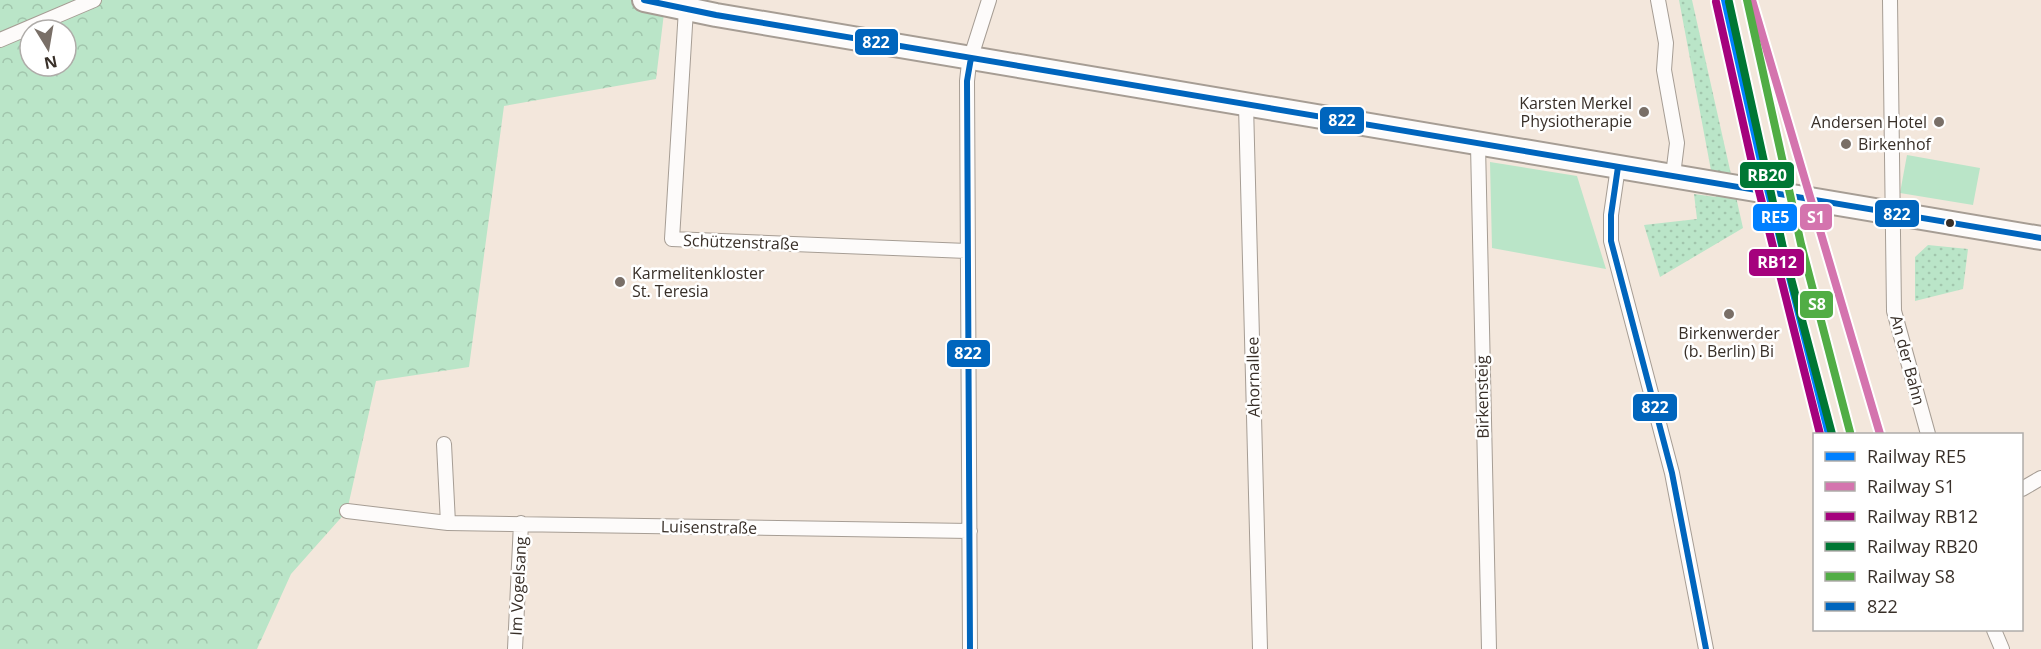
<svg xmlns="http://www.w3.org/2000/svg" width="2041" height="649" font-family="'Open Sans',sans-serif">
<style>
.grass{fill:url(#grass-dots)}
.forest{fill:url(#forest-crowns);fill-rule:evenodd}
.park{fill:#bae5c8}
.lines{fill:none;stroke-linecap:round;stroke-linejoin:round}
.street-casing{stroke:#a69d94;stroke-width:16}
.primary-casing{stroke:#a69d94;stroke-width:26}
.street{stroke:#fdfbfa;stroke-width:14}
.primary{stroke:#fdfbfa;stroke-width:22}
.bus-1-casing{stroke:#fff;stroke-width:10}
.bus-1{stroke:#0065bd;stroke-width:6}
.rail-1-casing{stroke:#fff;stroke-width:12}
.rail-2-casing{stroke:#fff;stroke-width:12}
.rail-3-casing{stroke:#fff;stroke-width:12}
.rail-4-casing{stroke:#fff;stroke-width:12}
.rail-5-casing{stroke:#fff;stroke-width:12}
.rail-1{stroke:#0080ff;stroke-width:8}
.rail-2{stroke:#d474ae;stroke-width:8}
.rail-3{stroke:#a5027d;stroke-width:8}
.rail-4{stroke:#007734;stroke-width:8}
.rail-5{stroke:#51ad45;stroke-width:8}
.poi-dot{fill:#796f67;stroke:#fff;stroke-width:2}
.bus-dot{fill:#382f28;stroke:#fff;stroke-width:2}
.labels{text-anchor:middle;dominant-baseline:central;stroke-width:5;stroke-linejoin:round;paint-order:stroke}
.poi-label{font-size:16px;fill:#382f28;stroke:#fff;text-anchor:end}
.street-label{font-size:16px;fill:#382f28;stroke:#fff}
.line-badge{stroke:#fff;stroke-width:2}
.badge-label{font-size:16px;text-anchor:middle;font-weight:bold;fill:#fff}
</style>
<defs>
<pattern id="grass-dots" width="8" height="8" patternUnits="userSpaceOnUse" patternTransform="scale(1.5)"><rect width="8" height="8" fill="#bae5c8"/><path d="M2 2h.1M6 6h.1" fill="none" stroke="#a1c5ac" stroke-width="1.8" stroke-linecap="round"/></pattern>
<pattern id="forest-crowns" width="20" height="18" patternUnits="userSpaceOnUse" patternTransform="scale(1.5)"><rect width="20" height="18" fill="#bae5c8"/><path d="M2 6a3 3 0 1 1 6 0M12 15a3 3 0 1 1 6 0" fill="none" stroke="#a1c5ac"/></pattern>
</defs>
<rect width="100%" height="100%" fill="#f3e7dc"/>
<path class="grass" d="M1679 0H1692L1743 228 1660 277 1644 225 1697 219 1694 194 1716 197Z
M1928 245 1968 249 1963 289 1915 301V257Z"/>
<path class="forest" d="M0 0H670L665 5 656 79 504 106 469 367 376 381 347 511 291 574 257 649H0ZM30 30H66V66H30Z"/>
<path class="park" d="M1907 155 1980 168 1973 205 1900 193Z
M1490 162 1577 176 1606 269 1492 248Z"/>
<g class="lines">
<defs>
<path id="street" d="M1658 0 1666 43 1664 70 1677 143 1673 175
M1890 0 1894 311 1928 434
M686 9 672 239 967 251
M0 40 94 0
M1246 105 1260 649
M1478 145 1489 649
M1618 167 1611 215V241L1672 473 1706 649
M444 444 448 523
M2022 489 2041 478
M347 511 448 523 970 531
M1994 630 2002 649
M515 649 521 523
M970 649 967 81 969 63 989 0"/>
<path id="primary" d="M644 0 716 15 2041 238"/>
</defs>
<use href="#street" class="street-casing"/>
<use href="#primary" class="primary-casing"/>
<use href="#street" class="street"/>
<use href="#primary" class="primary"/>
<defs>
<path id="bus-1" d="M644 0 716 15 2041 238
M1618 167 1611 215V241L1672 473 1706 649
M970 649 967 81 971 58"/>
</defs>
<use href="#bus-1" class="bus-1-casing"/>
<use href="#bus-1" class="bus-1"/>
<defs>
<path id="rail-1" d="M1725 0 1761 161 1829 434"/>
<path id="rail-2" d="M1752 0 1880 434"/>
<path id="rail-3" d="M1716 2 1752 163 1820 434"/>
<path id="rail-4" d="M1729 2 1783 248 1832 434"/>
<path id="rail-5" d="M1747 0 1801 244 1850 432"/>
</defs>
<use href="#rail-1" class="rail-1-casing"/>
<use href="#rail-2" class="rail-2-casing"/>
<use href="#rail-3" class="rail-3-casing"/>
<use href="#rail-4" class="rail-4-casing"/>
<use href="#rail-5" class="rail-5-casing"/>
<use href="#rail-1" class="rail-1"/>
<use href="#rail-2" class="rail-2"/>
<use href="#rail-3" class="rail-3"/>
<use href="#rail-4" class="rail-4"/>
<use href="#rail-5" class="rail-5"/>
</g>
<g class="poi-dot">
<circle cx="1644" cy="112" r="6"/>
<circle cx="1939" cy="122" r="6"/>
<circle cx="1846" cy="144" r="6"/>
<circle cx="620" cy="282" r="6"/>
<circle cx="1729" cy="314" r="6"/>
</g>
<circle class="bus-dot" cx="1950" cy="223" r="5"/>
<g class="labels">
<g class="poi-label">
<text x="1632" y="103">Karsten Merkel<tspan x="1632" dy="18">Physiotherapie</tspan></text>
<text x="1927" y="122">Andersen Hotel</text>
<text x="1858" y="144" text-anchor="start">Birkenhof</text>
<text x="632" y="273" text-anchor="start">Karmelitenkloster<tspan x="632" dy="18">St. Teresia</tspan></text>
<text x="1729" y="333" text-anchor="middle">Birkenwerder<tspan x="1729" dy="18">(b. Berlin) Bi</tspan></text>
</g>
<g class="street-label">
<text transform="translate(741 242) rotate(2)">Schützenstraße</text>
<text transform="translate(1908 360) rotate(75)">An der Bahn</text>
<text transform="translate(1253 377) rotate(-91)">Ahornallee</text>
<text transform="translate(1482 397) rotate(-91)">Birkensteig</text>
<text transform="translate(709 527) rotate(1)">Luisenstraße</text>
<text transform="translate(518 586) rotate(-87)">Im Vogelsang</text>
</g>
</g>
<g class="line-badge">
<rect x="854" y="28" width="45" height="28" rx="6" fill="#0065bd"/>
<rect x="1319" y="106" width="46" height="29" rx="6" fill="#0065bd"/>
<rect x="1739" y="161" width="56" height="28" rx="6" fill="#007734"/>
<rect x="1874" y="199" width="46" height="29" rx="6" fill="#0065bd"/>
<rect x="1799" y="203" width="34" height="28" rx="6" fill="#d474ae"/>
<rect x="1752" y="203" width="46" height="29" rx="6" fill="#0080ff"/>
<rect x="1748" y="248" width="57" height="29" rx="6" fill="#a5027d"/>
<rect x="1799" y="290" width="35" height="29" rx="6" fill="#51ad45"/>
<rect x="946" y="339" width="45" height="29" rx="6" fill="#0065bd"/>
<rect x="1632" y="393" width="46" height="29" rx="6" fill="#0065bd"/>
</g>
<g class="badge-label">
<text x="876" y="48">822</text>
<text x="1342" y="126">822</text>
<text x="1767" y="181">RB20</text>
<text x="1897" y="220">822</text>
<text x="1816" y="223">S1</text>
<text x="1775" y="223">RE5</text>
<text x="1777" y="268">RB12</text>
<text x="1817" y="310">S8</text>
<text x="968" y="359">822</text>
<text x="1655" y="413">822</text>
</g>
<rect x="1813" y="433" width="210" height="198" fill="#ffffff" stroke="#afaca9" stroke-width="1.5"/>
<rect x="1825" y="452" width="30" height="9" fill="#0080ff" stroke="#afaca9" stroke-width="1.5"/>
<text x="1867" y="463" font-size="18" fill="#382f28">Railway RE5</text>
<rect x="1825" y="482" width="30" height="9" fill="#d474ae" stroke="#afaca9" stroke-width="1.5"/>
<text x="1867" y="493" font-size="18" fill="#382f28">Railway S1</text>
<rect x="1825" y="512" width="30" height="9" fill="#a5027d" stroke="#afaca9" stroke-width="1.5"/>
<text x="1867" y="523" font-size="18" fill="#382f28">Railway RB12</text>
<rect x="1825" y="542" width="30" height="9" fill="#007734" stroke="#afaca9" stroke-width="1.5"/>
<text x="1867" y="553" font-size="18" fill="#382f28">Railway RB20</text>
<rect x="1825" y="572" width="30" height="9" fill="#51ad45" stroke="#afaca9" stroke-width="1.5"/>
<text x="1867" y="583" font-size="18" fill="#382f28">Railway S8</text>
<rect x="1825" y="602" width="30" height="9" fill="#0065bd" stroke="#afaca9" stroke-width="1.5"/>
<text x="1867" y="613" font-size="18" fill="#382f28">822</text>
<g transform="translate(48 48) rotate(169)"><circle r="28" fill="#ffffff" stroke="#afaca9" stroke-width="1.5"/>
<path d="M0-4.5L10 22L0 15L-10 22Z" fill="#796f67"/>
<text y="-9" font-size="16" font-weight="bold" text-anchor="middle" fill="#382f28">N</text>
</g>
</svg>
